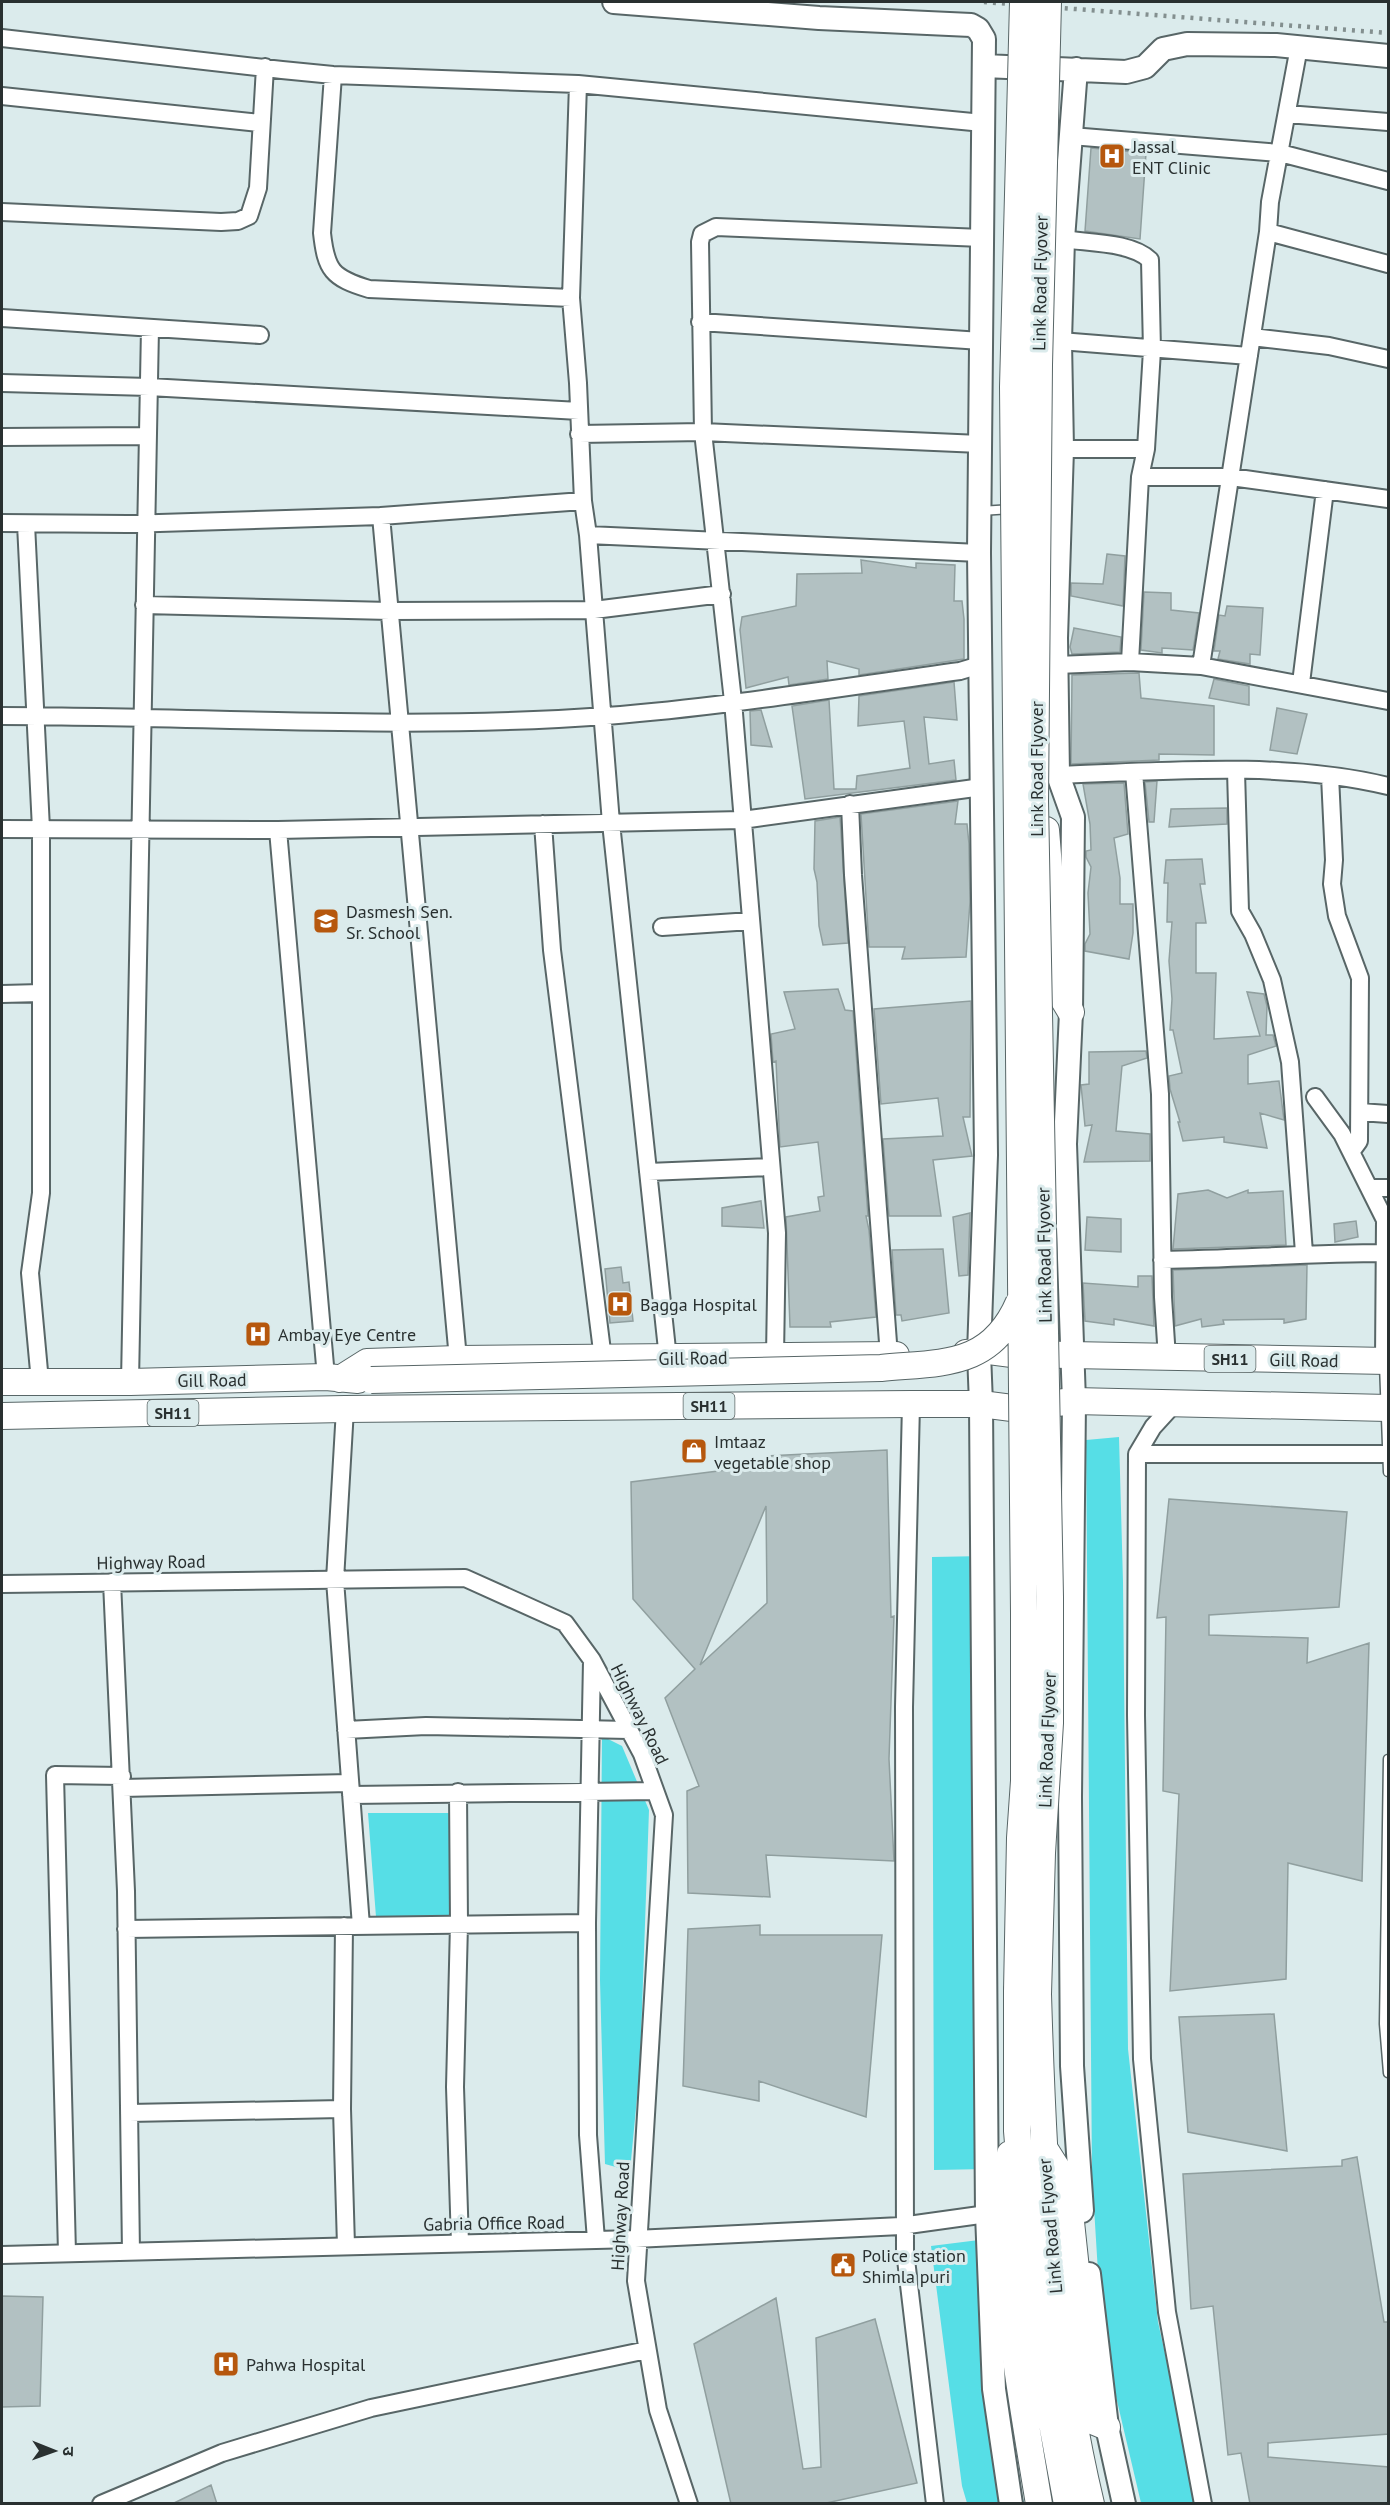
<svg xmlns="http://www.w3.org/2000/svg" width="1390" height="2505" font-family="'PT Sans','Noto Sans Devanagari',sans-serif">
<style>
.green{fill:#56dee6}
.building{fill:#b2c1c2;stroke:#909f9f;stroke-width:1.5;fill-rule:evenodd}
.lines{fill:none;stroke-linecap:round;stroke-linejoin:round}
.lane-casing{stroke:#586667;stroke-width:11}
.street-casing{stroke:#586667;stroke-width:20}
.secondary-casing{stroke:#586667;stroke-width:26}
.primary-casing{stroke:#586667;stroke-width:28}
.lane{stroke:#fff;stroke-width:8}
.street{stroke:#fff;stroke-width:16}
.secondary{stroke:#fff;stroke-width:22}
.primary{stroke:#fff;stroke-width:26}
.rail{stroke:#838f8f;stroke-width:4.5;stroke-dasharray:3 6;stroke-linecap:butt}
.primary-bridge-casing{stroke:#586667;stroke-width:28;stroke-linecap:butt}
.primary-bridge{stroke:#fff;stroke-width:26}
.labels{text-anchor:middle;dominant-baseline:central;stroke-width:6;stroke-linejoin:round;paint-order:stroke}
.shield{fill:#dbebec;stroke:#5e6868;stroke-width:1.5}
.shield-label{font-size:16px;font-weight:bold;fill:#293030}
.poi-label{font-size:18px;fill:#293030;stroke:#dbebec;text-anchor:start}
.street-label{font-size:18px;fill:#293030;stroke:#dbebec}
</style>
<rect width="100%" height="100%" fill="#dbebec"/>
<path class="green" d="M1119 1437 1123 1582 1128 2049 1158 2322 1198 2503H1141L1102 2337 1092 2175 1086 1440Z
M985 1556 987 2169 934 2170 932 1557Z
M602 1736 622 1746 649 1810 640 2066 630 2171 605 2164 600 1980Z
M368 1813H455L460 1916 376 1917Z
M987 2239 1018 2477 1024 2503H967L962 2486 931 2246Z"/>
<path class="building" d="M1091 148 1146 153 1140 239 1085 231Z
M1107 554 1125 556 1123 606 1071 596V583L1103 584Z
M861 560 916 568V563L955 565 954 601H962L964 619V659L859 675V669L827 661 828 679 789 685 788 677 746 688 740 630 742 617 796 606 797 574 862 573Z
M1144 592 1171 593V610L1199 613 1193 650 1162 648V653L1141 650Z
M1227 606 1263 608 1260 655 1250 654V664L1218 659 1220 651H1214L1219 615 1225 616Z
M1074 628 1121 637 1120 652 1072 654 1070 647Z
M1139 673 1141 698 1214 706V755L1159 754V760L1071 764 1072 675Z
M1214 679 1249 686V705L1209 698Z
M954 682 957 720 924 717 929 764 954 760 956 780 805 799 792 706 829 700 834 789H856L857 776 910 768 904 721 858 726 859 696Z
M1277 708 1307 714 1297 754 1270 750Z
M761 710 772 747 751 745 750 711Z
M1157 781 1154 822H1149L1145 782Z
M1124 783 1128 834 1114 838 1120 878V904H1133V933L1129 959 1085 951V944L1090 934 1088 893 1091 867 1086 857V851L1091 850 1090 824 1083 784Z
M958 801 955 824H967L969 844 970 902 966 957 902 959 905 947H869L861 814Z
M1227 808V824L1169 827 1171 809Z
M840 817 848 943 823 945 819 926 817 882 814 869 815 821Z
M1202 859 1205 884H1200L1206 923H1196V973H1216L1214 1039 1260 1036 1247 992 1264 994 1267 1006 1266 1035H1273L1276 1046 1248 1055V1084L1279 1081 1284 1120 1260 1113 1267 1148 1224 1142V1137L1183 1141 1178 1122H1180L1170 1089 1169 1076 1182 1073 1173 1030H1170L1172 999 1169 961 1172 922H1167L1168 883H1164L1166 860Z
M838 989 845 1010 853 1011 868 1216H866L869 1230 876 1317 830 1322 831 1327H790L786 1217 820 1211 818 1197 824 1196 818 1142 780 1147 776 1061 773 1062 771 1034 795 1029 784 992Z
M971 1001 970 1117H963L972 1156 933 1160 941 1216H889L883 1139 943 1136 938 1098 881 1104 874 1009Z
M1146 1051 1147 1058 1122 1066 1116 1131 1150 1134V1161L1084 1162 1092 1125 1085 1126 1081 1085 1089 1084V1052Z
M1208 1190 1227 1198 1248 1190V1193L1283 1191 1286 1245 1173 1249 1178 1194Z
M761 1201 764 1228 722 1226V1208Z
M970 1213 968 1275 959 1276 953 1217Z
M1087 1217 1121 1219V1252L1085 1250Z
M1356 1221 1358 1237 1335 1242 1334 1224Z
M943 1249 949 1313 902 1321 901 1315H896L892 1250Z
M1307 1265 1306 1319 1284 1323V1319L1223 1320 1224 1324 1202 1327 1201 1319 1175 1326 1173 1270Z
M621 1267 623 1283 629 1282 633 1321 610 1323 605 1269Z
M1138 1276H1152L1154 1326 1114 1319V1325L1085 1321 1083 1283 1138 1287Z
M887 1450 891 1617 894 1616 889 1759 894 1861 766 1855 770 1897 688 1893 687 1791 699 1786 665 1698 695 1669 633 1599 631 1482 766 1465V1456ZM766 1506 767 1603 700 1665Z
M1169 1499 1347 1512 1339 1607 1209 1615V1635L1308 1638 1307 1663 1369 1643 1362 1881 1288 1863 1286 1979 1170 1991 1179 1794 1163 1791 1166 1617 1157 1618Z
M760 1925V1935H882L866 2117 759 2081V2101L683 2086 688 1929Z
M1274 2014 1287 2151 1188 2132 1179 2017Z
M1357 2157 1384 2322H1389V2434L1268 2443V2457L1389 2467V2504H1250L1241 2453 1228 2455 1213 2306 1191 2309 1183 2174 1342 2166V2160Z
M2 2296 43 2297 40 2406 2 2407Z
M776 2298 803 2469 821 2467 816 2338 875 2319 917 2483 822 2504H731L694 2344Z
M211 2485 217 2504H172Z"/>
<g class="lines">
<defs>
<path id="lane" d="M980 511 1012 509
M1384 1364 1388 1472
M1388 1759 1384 2024 1388 2073"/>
<path id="street" d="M2 38 282 70 333 75 578 84 983 123
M333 75 322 233C326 270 332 278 369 289L571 298
M578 84 571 298 578 383 583 501 588 535 611 823 668 1359
M2 96 260 123
M1287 114 1388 122
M1071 136 1280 153 1388 181
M2 212 221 222 238 221 249 216 258 188 265 67
M1268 232 1388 264
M1063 239C1088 243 1132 242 1150 260L1152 350 1146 449
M2 318 260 335
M700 322 981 341
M1252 337 1329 346 1388 359
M1060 341 1249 356
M2 383 149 387 579 411
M579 434 703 432 980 444
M2 437 148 436
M1062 449H1146L1140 477H1231L1388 499
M381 516 458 1359
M2 523 127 524 381 516 583 501
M26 524 41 829V1193L30 1273 40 1382
M588 535 979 553
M144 605 390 611 594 610 722 594
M1130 662 1140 477
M1057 665 1130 662 1201 666 1388 701
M1201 666 1268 232 1270 202 1299 47
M1301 683 1325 490
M2 716C203 716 404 731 606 716 724 707 843 687 960 671L980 665
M1236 771 1240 911 1253 934 1272 980 1290 1062 1304 1253
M1134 772 1160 1094 1163 1297 1167 1358
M1058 775C1162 771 1287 761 1388 786
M1330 776 1334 860 1332 884 1337 916 1360 978 1359 1141 1351 1152
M850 804 853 875 889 1356
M543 824 552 950 603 1359
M2 829 278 830 742 820 982 787
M278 830 326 1377
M662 927 751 921
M2 994 41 993
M1315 1097 1342 1134 1385 1220 1384 1361
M1360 1112 1388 1114
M648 1172 771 1167
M1369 1188H1388
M1162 1260C1237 1259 1310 1253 1385 1253
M775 1356 777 1233 733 701 703 432 700 242 702 234 716 227 982 238
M130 1382 150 328
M911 1404 904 1707 905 2251 935 2504
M1174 1404 1153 1427 1137 1454 1136 1715 1142 2059 1167 2312 1203 2504
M345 1409 335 1580 361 1926
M1137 1454H1388
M112 1582 126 1891 131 2252
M2 1584 465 1578 565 1623 592 1660 642 1754 664 1815 636 2281 658 2410 689 2504
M592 1661 587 1923 588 2135 596 2240
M346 1730 426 1726 629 1730
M122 1788 350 1783
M458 1792 459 1924 455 2087 460 2243
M351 1795 655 1791
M344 1926 342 2109 346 2246
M126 1929 587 1923
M129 2113 342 2109
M67 2253 55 1775 122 1776
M2 2255 635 2239 901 2226 987 2214
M101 2504 222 2453 371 2408 647 2350"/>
<path id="secondary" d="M614 2 819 18 971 25 978 29 984 39 979 553 986 1155 979 1353 981 1404 987 2214 994 2389 1011 2504
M984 66 1126 72 1145 67 1163 49 1187 44 1276 45 1388 56
M1076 69 1063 239 1060 341 1062 449 1056 638 1058 775 1073 817 1071 1012 1065 1144 1074 1401 1070 1797 1072 2066 1082 2211
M1089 2274 1107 2427 1124 2504"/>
<path id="primary" d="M1046 830 1059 992 1071 1012
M966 1353 989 1351 1012 1354 1388 1361
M340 1379 367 1362 458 1359 896 1355
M2 1382H130L326 1377 358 1380
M2 1416 345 1409 911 1404H981L1012 1408 1074 1401 1388 1408
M1017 1991V2131L1033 2321 1067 2504
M1038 1994C1043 2164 1051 2337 1091 2504
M1046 2151 1067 2184 1091 2411 1095 2422 1107 2427
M1010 2154C999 2192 1003 2230 1006 2268 1012 2347 1026 2425 1039 2504"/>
</defs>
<use href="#lane" class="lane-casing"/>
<use href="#street" class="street-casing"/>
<use href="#secondary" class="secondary-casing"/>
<use href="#primary" class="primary-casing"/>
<use href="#lane" class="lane"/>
<use href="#street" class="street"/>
<use href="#secondary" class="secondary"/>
<use href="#primary" class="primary"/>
<path class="rail" d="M984 2 1388 33"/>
<defs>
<path id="primary-bridge" d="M371 1380 881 1368C942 1362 991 1368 1019 1302
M1017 1991 1020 1838 1024 1781V1613L1013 387 1023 2
M1038 1994 1042 1853 1050 1723V1597L1035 801 1039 365 1048 2"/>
</defs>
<use href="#primary-bridge" class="primary-bridge-casing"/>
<use href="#primary-bridge" class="primary-bridge"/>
</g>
<defs>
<symbol id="hospital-square" viewBox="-11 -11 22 22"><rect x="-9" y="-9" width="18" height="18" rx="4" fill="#b6570d" stroke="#dbebec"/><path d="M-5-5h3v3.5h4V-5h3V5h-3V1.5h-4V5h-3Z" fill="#fff"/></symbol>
<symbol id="school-square" viewBox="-11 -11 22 22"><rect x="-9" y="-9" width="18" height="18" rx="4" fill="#b6570d" stroke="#dbebec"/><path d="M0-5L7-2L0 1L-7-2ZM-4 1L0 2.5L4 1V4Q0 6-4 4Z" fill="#fff"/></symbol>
<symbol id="shop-square" viewBox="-11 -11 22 22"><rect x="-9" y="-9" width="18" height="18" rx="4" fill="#b6570d" stroke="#dbebec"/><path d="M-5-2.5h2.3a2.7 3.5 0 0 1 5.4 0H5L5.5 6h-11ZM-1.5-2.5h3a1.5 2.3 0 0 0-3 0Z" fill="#fff"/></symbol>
<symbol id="civic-square" viewBox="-11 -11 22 22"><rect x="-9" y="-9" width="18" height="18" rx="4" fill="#b6570d" stroke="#dbebec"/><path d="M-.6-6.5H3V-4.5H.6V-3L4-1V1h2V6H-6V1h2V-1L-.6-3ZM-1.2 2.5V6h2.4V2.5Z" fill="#fff"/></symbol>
</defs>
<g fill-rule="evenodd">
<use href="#hospital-square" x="1097" y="141" width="30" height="30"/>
<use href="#school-square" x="311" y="906" width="30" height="30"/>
<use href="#hospital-square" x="605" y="1289" width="30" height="30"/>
<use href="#hospital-square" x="243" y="1319" width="30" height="30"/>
<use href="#shop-square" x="679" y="1436" width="30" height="30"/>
<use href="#civic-square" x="828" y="2250" width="30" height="30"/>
<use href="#hospital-square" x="211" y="2349" width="30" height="30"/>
</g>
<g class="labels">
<g class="shield">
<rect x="1204.5" y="1346" width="51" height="26" rx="4.5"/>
<rect x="683.5" y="1393" width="51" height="26" rx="4.5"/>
<rect x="147.5" y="1400" width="51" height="26" rx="4.5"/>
</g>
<g class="shield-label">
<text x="1230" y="1359">SH11</text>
<text x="709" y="1406">SH11</text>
<text x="173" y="1413">SH11</text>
</g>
<g class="poi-label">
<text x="1132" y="146">Jassal<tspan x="1132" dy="21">ENT Clinic</tspan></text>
<text x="346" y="911">Dasmesh Sen.<tspan x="346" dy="21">Sr. School</tspan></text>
<text x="640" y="1304">Bagga Hospital</text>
<text x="278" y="1334">Ambay Eye Centre</text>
<text x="714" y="1441">Imtaaz<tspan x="714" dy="21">vegetable shop</tspan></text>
<text x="862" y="2255">Police station<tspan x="862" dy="21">Shimla puri</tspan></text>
<text x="246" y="2364">Pahwa Hospital</text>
</g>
<g class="street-label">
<text transform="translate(1040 283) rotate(-89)">Link Road Flyover</text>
<text transform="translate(1036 769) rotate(-90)">Link Road Flyover</text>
<text transform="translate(1044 1255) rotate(-91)">Link Road Flyover</text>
<text transform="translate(693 1358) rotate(-1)">Gill Road</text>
<text transform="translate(1304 1360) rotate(1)">Gill Road</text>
<text transform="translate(212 1380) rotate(-1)">Gill Road</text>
<text transform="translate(151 1562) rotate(-1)">Highway Road</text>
<text transform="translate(640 1714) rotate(64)">Highway Road</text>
<text transform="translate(1047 1740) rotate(-88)">Link Road Flyover</text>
<text transform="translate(620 2216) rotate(-87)">Highway Road</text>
<text transform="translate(494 2223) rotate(-1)">Gabria Office Road</text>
<text transform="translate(1050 2226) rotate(-95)">Link Road Flyover</text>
</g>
</g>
<rect width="1390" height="2505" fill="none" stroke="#293030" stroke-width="6"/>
<g transform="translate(54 2451) rotate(91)" stroke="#dbebec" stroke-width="4.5" paint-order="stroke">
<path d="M0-4.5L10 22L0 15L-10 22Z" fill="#293030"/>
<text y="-9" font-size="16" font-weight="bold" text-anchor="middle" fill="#293030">उ</text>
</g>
</svg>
